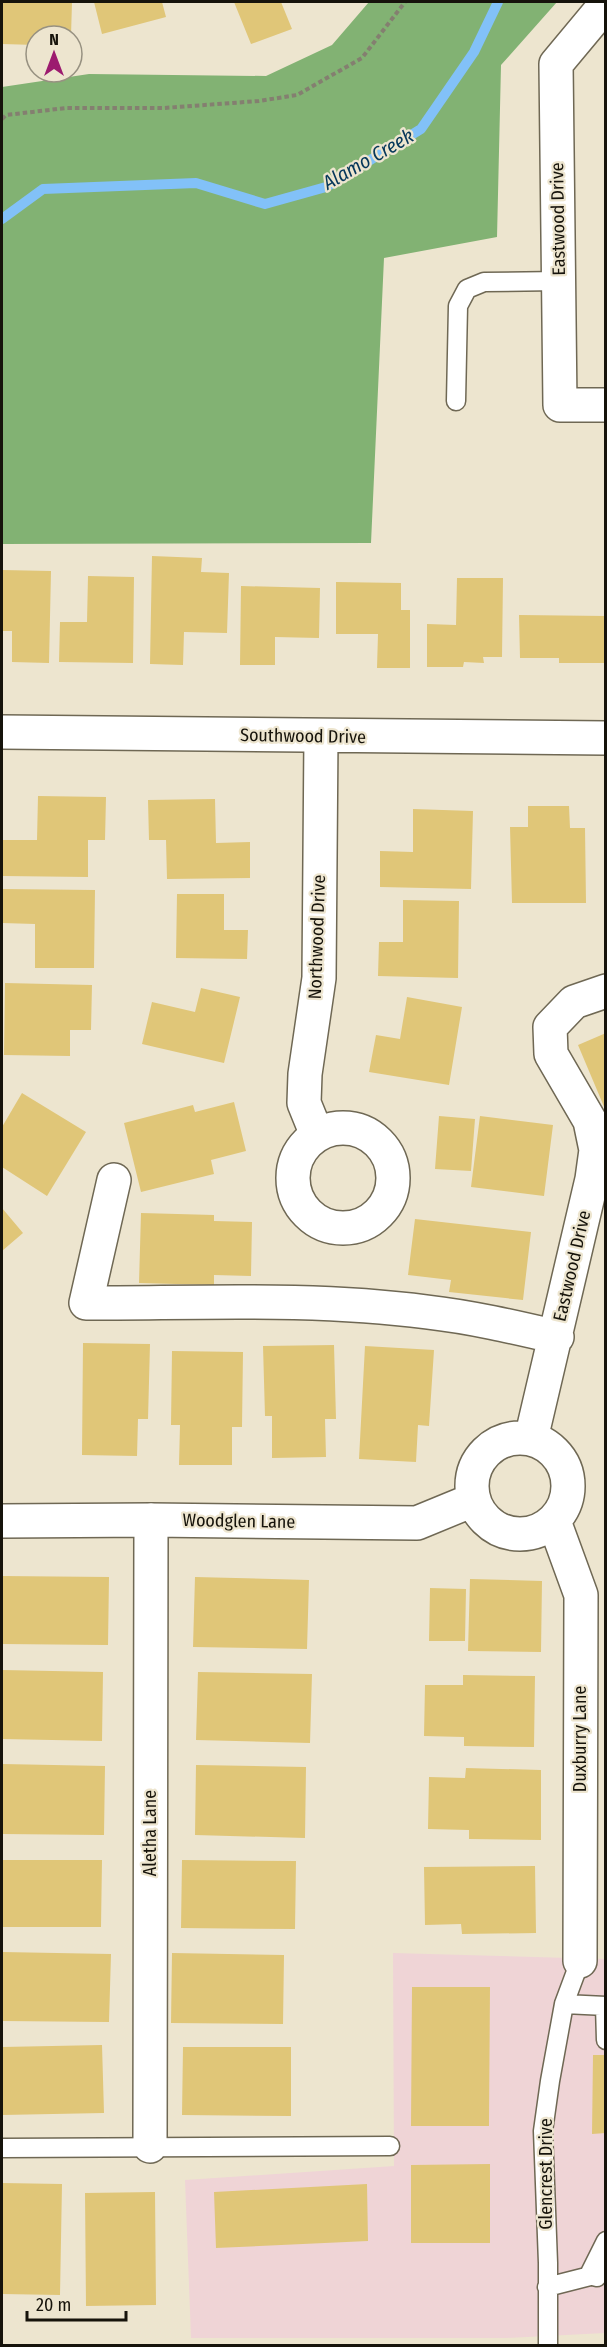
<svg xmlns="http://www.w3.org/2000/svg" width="607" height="2347" font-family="'Fira Sans Condensed',sans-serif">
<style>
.commercial{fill:#efd4d6}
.forest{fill:#82b273}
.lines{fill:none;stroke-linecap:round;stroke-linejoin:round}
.stream{stroke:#82c1f8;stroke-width:10}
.building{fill:#e0c678}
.service-casing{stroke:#6f6854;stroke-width:21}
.minor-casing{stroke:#6f6854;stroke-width:36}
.path{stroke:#847f70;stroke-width:4;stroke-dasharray:4.5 3;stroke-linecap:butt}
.service{stroke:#fff;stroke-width:18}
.minor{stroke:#fff;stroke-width:33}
.labels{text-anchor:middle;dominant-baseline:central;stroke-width:4.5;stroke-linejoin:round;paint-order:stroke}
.street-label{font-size:18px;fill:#16130b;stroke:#ede5cf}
.water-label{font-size:20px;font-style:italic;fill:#05375a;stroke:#ede5cf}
</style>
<rect width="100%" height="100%" fill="#ede5cf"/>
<path class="commercial" d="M393 1953 605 1959V2333L506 2338H191L185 2180 394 2166Z"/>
<path class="forest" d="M369 2H557L501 65 497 237 384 258 371 543 2 544V87L89 74 266 76 332 45Z"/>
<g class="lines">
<path class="stream" d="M2 219 43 189 196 183 265 204 326 187 421 129 474 52 498 2"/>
</g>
<path class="building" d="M2 2H72L71 36H36V45L2 44Z
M94 2H162L166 17 102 34Z
M234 2H281L292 29 251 44Z
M152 556 202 558 201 572 229 573 227 633 184 632 183 665 150 664Z
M2 570 51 571 49 663 12 662V631H2Z
M88 576 134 577 133 663 59 662 60 622H87Z
M457 578H503L502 657H483L484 663 464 662 463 667H427V624L456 625Z
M336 582 401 583V610H410V668H377L378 634H336Z
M241 586 320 588 319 638 275 637V665H240Z
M519 615 606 616 604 663H559V658H520Z
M38 796 106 797 105 840H88V877L3 876V840H37Z
M215 799 216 843 250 842V878L167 879 166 840H149L148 800Z
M528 806H569L570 828H585L586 903H512L510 827H528Z
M413 809 473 811 471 889 380 887V851L413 852Z
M2 889 95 890 94 968H35V924L2 923Z
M177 894H224V930H248L247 959 176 958Z
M403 900 459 901 458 978 378 976 379 942H403Z
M5 983 92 985 91 1030H70V1056L4 1055Z
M201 988 240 997 224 1063 142 1044 152 1002 195 1012Z
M407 997 462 1007 449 1085 369 1072 376 1035 400 1039Z
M606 1033V1109H605L578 1045Z
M22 1093 86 1132 47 1196 2 1167V1127Z
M234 1102 246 1151 211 1160 214 1174 141 1192 124 1123 193 1105 195 1112Z
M439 1116 475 1119 471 1171 435 1169Z
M480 1116 553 1125 544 1196 471 1187Z
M2 1208 23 1233 2 1251Z
M141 1213 214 1215V1221L252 1222 251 1276 214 1275V1285L139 1283Z
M415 1219 531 1232 523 1300 449 1292 451 1280 408 1275Z
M83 1343 150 1344 148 1419H138L137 1456 82 1455Z
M334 1345 336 1419H325L326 1457 272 1458V1416H265L263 1346Z
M365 1346 434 1350 429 1426 418 1425 416 1462 359 1459Z
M172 1351 243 1352 242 1427H232V1465H179L180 1425H171Z
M2 1576 109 1577 108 1645 2 1644Z
M195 1577 309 1580 307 1649 193 1647Z
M470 1579 542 1581 541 1652 468 1651Z
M430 1588 466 1589 465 1641H429Z
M2 1670 103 1672 102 1741 2 1739Z
M198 1672 312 1674 310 1743 196 1740Z
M463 1675 535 1676 534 1747 464 1746V1737L424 1736 425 1685H463Z
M2 1764 105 1766 104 1835 2 1834Z
M196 1765 306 1767 305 1838 195 1835Z
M466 1768 541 1770V1840L469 1839V1830L428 1829 429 1777 465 1778Z
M2 1860H102L101 1927H2Z
M182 1860 296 1861 295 1929 181 1928Z
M535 1866 536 1933 462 1934 461 1924 425 1925 424 1867Z
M2 1952 111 1954 109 2022 2 2021Z
M172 1953 284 1955 283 2024 171 2023Z
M412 1987H490L489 2126H411Z
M102 2045 104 2113 2 2115V2047Z
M183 2047H291V2116L182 2115Z
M593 2055H606V2133L592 2134Z
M490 2164V2243H411V2165Z
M2 2183 62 2184 60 2295 2 2294Z
M367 2184 368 2241 216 2248 214 2192Z
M155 2192 156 2305 86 2306 85 2193Z"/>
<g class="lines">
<defs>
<path id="service" d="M456 401 458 306 467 289 484 282 559 281
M564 2004 606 2006
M605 2006 606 2040
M2 2148 390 2146
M597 2277 589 2275 606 2241
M547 2287 606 2272
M548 2346V2263L543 2131 550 2081 564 2004 580 1961"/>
<path id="minor" d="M606 4 556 64 560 405H606
M2 732 606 738
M293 1178a50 50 0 1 1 100 0a50 50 0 1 1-100 0Z
M317 1135 304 1103 305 1074 319 978 321 736
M114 1180 86 1303C199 1303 314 1297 427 1312 471 1317 514 1327 557 1337
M472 1486a48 48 0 1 1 96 0a48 48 0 1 1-96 0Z
M531 1439 592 1179 596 1150 590 1121 551 1054 550 1027 574 1002 606 991
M2 1521 151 1520 417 1523 473 1500
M554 1521 581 1595 580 1961
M150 2146 151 1520"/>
</defs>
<use href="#service" class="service-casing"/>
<use href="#minor" class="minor-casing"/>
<path class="path" d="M2 119 6 115 66 108H164L259 101 297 95 362 58 405 2"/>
<use href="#service" class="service"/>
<use href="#minor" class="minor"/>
</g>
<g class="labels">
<g class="street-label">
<text transform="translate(558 219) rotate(-91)">Eastwood Drive</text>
<text transform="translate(303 736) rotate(1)">Southwood Drive</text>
<text transform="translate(317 937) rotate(-88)">Northwood Drive</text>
<text transform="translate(572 1266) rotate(-77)">Eastwood Drive</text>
<text transform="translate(239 1521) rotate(1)">Woodglen Lane</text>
<text transform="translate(580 1739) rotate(-90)">Duxburry Lane</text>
<text transform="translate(150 1833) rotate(-90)">Aletha Lane</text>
<text transform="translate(546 2174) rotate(-90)">Glencrest Drive</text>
</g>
<g class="water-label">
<text transform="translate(368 159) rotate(-30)">Alamo Creek</text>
</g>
</g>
<rect width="607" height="2347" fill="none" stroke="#16130b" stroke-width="6"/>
<g transform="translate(54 54)"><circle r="28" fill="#ede5cf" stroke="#979181" stroke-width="1.5"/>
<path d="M0-4.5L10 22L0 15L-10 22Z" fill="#9c1b6f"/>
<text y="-9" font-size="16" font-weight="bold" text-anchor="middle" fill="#16130b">N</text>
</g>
<path d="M27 2311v9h99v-9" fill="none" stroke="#16130b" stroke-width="3"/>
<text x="36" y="2311" font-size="18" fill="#16130b" stroke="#ede5cf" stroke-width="4.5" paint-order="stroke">20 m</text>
</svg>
